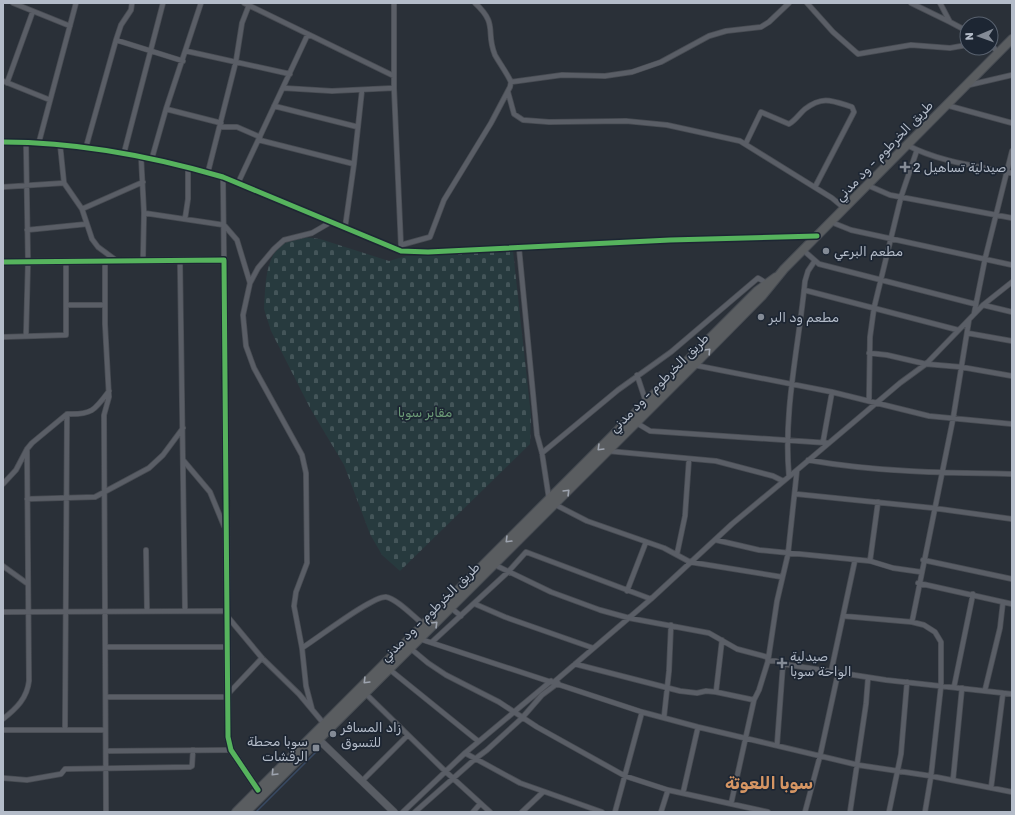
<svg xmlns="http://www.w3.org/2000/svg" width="1015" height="815" font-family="Rubik,'Noto Naskh Arabic',sans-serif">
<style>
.cemetery{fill:url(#cemetery-stones)}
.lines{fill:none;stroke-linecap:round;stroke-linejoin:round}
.stream{stroke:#384963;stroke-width:1.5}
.street-casing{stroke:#484c53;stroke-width:6}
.secondary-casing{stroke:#484c53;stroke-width:8}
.highway-casing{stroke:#474c53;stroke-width:10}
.street{stroke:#5a5e66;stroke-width:4.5}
.secondary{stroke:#595d64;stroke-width:7}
.highway{stroke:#5a5d60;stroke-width:8}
.cycleway-casing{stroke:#1d2633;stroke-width:8}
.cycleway{stroke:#56b35d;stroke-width:5}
.oneway{stroke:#9ea4af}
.poi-dot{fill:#848b96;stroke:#1d2633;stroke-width:1.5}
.labels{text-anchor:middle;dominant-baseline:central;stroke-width:3.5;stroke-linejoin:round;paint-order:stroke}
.street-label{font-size:13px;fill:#b4bcc9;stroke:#1d2633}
.poi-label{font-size:13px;fill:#b4bcc9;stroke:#1d2633;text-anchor:start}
.park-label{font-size:13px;fill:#6b9a76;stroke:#1d2633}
.district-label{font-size:17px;font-weight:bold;fill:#d59563;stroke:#1d2633}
</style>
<defs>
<pattern id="cemetery-stones" width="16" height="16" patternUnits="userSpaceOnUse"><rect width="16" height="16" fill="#273a3e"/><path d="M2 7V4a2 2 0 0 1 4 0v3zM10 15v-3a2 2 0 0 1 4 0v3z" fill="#445559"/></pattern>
</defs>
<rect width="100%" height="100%" fill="#2a3038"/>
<path class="cemetery" d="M304 237 320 239 389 261 406 256 513 251 531 416 530 444 400 571 382 555 370 534 344 465 310 408 271 331 264 309C266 278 264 241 304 237Z"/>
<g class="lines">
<path class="stream" d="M256 812 317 751"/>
<defs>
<path id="street" d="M13 3 70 26
M244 3 394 76
M394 3V88L401 246
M807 3 833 32 858 54 911 45 950 48 967 45
M911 3 950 22
M940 3 950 22 967 31
M116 40 183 61
M991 44 998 53
M186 51 290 74
M3 81 50 100
M511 82 562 75 605 76 632 72 661 62 709 36 726 31 761 27 769 22 789 3
M7 83 33 11
M969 85 1012 75
M283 88 332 91 394 88
M508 92 514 114 523 120 549 122 626 121 667 125 740 141 832 198 844 208
M946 105 1012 123
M274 106 358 127
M166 109 221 123
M220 127H237L260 137
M259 140 354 164
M3 142C78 142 151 156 223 177L401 251 428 252 670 240 816 236
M26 142 28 262 26 336
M39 142 76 3
M746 143 761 112 789 124C796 120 800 113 805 109 823 95 833 101 852 107L854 112 815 187
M60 144 64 183 82 209 92 239 98 247 117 261
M907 145C939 162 977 166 1012 173
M86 147 116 40 121 25 131 10 132 3
M124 153 163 3
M141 156 144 213 143 260
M152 158 166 109 201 3
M208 172 236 61 242 23 249 5
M223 177 224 260
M238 183 308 34
M867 185 890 195 1012 218
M3 187 64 183
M82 209 143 182
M144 213 224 225 237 240 250 283
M185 219 188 199V167
M831 222 851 230 1012 265
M345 228 354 164 362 90
M27 230 87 224
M401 245 430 237 444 200 491 123 510 87 511 82C507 73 500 64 495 55 485 31 499 25 475 3
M519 248 537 435 542 453 549 499
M803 250 819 264 975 304
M105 261V324L109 397 104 415 106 812
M180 261 185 611
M804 290 958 330
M66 305H105
M983 305 1012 312
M974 314 985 259 1012 151
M967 333 1012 341
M3 337 66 335V262
M869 353 887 355 926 364 961 367 1012 376
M694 365 832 392 929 416 1012 424
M637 375 646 402
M869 401 870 337 874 308 901 197 917 150
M635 422 650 431 828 443
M823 442 832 392
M608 451 716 461 773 476 783 481
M542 453 618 390 671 352 758 278 768 284
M183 460 210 492 224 526
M808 460C875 472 944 473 1012 474
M789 476C783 411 799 345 805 281L808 271 814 262
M3 484 16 470 27 449 32 443 67 414C92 415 95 410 109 391
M796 494 933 508 1012 519
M27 499 95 497 149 468 163 455 183 428
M554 504 587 521 664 548 690 562 782 577
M716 540 759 550 870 561 893 568 921 572
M146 550 147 611
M677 554 685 516 689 459
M923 560 1012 579
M870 561 878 502
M495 565 551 592 600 610 629 618 709 633 737 649 767 657 768 661H776L783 664 886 680 1012 694
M3 566 28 584
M918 583 1012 604
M627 591 646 542
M475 604 505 617 593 648
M451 608 461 616
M3 612 226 611
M227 616 262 658 299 694 325 725
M843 616 912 622 924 625 935 632 941 642V686L931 776 925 812
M912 622 953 419 969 320
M420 639 642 712 698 727 858 765 931 776 1012 792
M432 642 508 572 526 552 651 599
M106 647H226
M302 648C318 638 372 596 386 597 396 598 415 618 423 624
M410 648 428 663 446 675 499 702 537 727 625 776 668 790 768 812
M575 664 680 691 697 693 706 691 716 692 754 700
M389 669 478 741
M831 672 855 560
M554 682 651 599 732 524 797 470
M954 687 973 594
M985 690 1000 628 1003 602
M716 692 722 640
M365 693 445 771 490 812
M228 694 262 658
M106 697H228
M312 709 306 686 302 648 294 606 296 592 307 563 306 473 302 455 254 368 246 346 243 315 250 283 258 268 274 249 284 240 312 233 331 222
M664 717 669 671 671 625
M3 719C17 708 27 698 29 681L27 449
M3 730H105
M65 730 67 414
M777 745 783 664
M106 751 231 750
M465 753 520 783 602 812
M3 778 27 780 61 774 65 769 190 767 192 766 193 750
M953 780 962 688
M362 781 408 735
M991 788 1003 693
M683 793 698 727
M731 804 754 700 759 690 768 661 777 601 788 554 797 470 900 383 926 364 983 305 1012 282
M403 812 465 753 551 681
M415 812 475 759 487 750 522 718 542 695 558 683
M473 812 480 804
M522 812 543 792
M615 812 642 712
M661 812 668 790
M805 812 820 756 838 673
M850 812 866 704 868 678
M889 812 901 754 907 682"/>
<path id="secondary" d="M3 262 224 260 228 737 231 750 258 790
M315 736 394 812"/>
<path id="highway" d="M236 812 757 291 776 277
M246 812 694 365 762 296 784 269 1012 39"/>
</defs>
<use href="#street" class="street-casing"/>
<use href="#secondary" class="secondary-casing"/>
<use href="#highway" class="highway-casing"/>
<use href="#street" class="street"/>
<use href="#secondary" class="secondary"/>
<use href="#highway" class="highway"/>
<defs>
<path id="cycleway" d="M3 142C78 142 151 156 223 177L401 251 428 252 670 240 817 236
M3 262 224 260 228 737 231 750 258 790"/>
</defs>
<use href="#cycleway" class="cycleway-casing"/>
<use href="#cycleway" class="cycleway"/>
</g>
<defs><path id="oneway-chevron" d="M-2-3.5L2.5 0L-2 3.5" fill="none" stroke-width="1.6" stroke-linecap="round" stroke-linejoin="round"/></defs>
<g class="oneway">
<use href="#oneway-chevron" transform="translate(708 351) rotate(-46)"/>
<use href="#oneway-chevron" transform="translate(600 448) rotate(135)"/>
<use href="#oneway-chevron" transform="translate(567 492) rotate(-45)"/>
<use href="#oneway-chevron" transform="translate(508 540) rotate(135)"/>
<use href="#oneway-chevron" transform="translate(435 624) rotate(-45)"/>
<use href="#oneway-chevron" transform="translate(366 681) rotate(135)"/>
<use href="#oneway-chevron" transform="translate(274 773) rotate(134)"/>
</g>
<g class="poi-dot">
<path d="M903 161h4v4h4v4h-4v4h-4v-4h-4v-4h4z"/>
<circle cx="826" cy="251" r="4"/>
<circle cx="761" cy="317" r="4"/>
<path d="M780 657h4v4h4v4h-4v4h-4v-4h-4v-4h4z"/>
<circle cx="333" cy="734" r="4"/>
<rect x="312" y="744" width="8" height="8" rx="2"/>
</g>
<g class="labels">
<g class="street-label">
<text transform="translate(884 151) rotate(-46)">طريق الخرطوم - ود مدني</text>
<text transform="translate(659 383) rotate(-45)">طريق الخرطوم - ود مدني</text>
<text transform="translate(430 612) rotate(-45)">طريق الخرطوم - ود مدني</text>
</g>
<g class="poi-label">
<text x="913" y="167">صيدلية تساهيل 2</text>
<text x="834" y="251">مطعم البرعي</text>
<text x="769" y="317">مطعم ود البر</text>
<text x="790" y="656">صيدلية<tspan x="790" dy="15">الواحة سوبا</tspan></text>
<text x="341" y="727">زاد المسافر<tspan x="341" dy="15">للتسوق</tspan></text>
<text x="308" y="741" text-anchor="end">سوبا محطة<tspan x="308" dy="15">الرقشات</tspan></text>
</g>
<g class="park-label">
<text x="425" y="412">مقابر سوبا</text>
</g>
<g class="district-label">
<text x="769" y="783">سوبا اللعوتة</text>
</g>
</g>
<rect width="1015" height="815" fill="none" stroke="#b4bcc9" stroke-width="8"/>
<g transform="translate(979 36) rotate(268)"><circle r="19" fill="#1d2633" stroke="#59626f"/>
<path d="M0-3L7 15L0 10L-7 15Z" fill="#848b96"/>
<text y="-6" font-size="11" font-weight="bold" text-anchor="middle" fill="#b4bcc9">N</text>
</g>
</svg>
